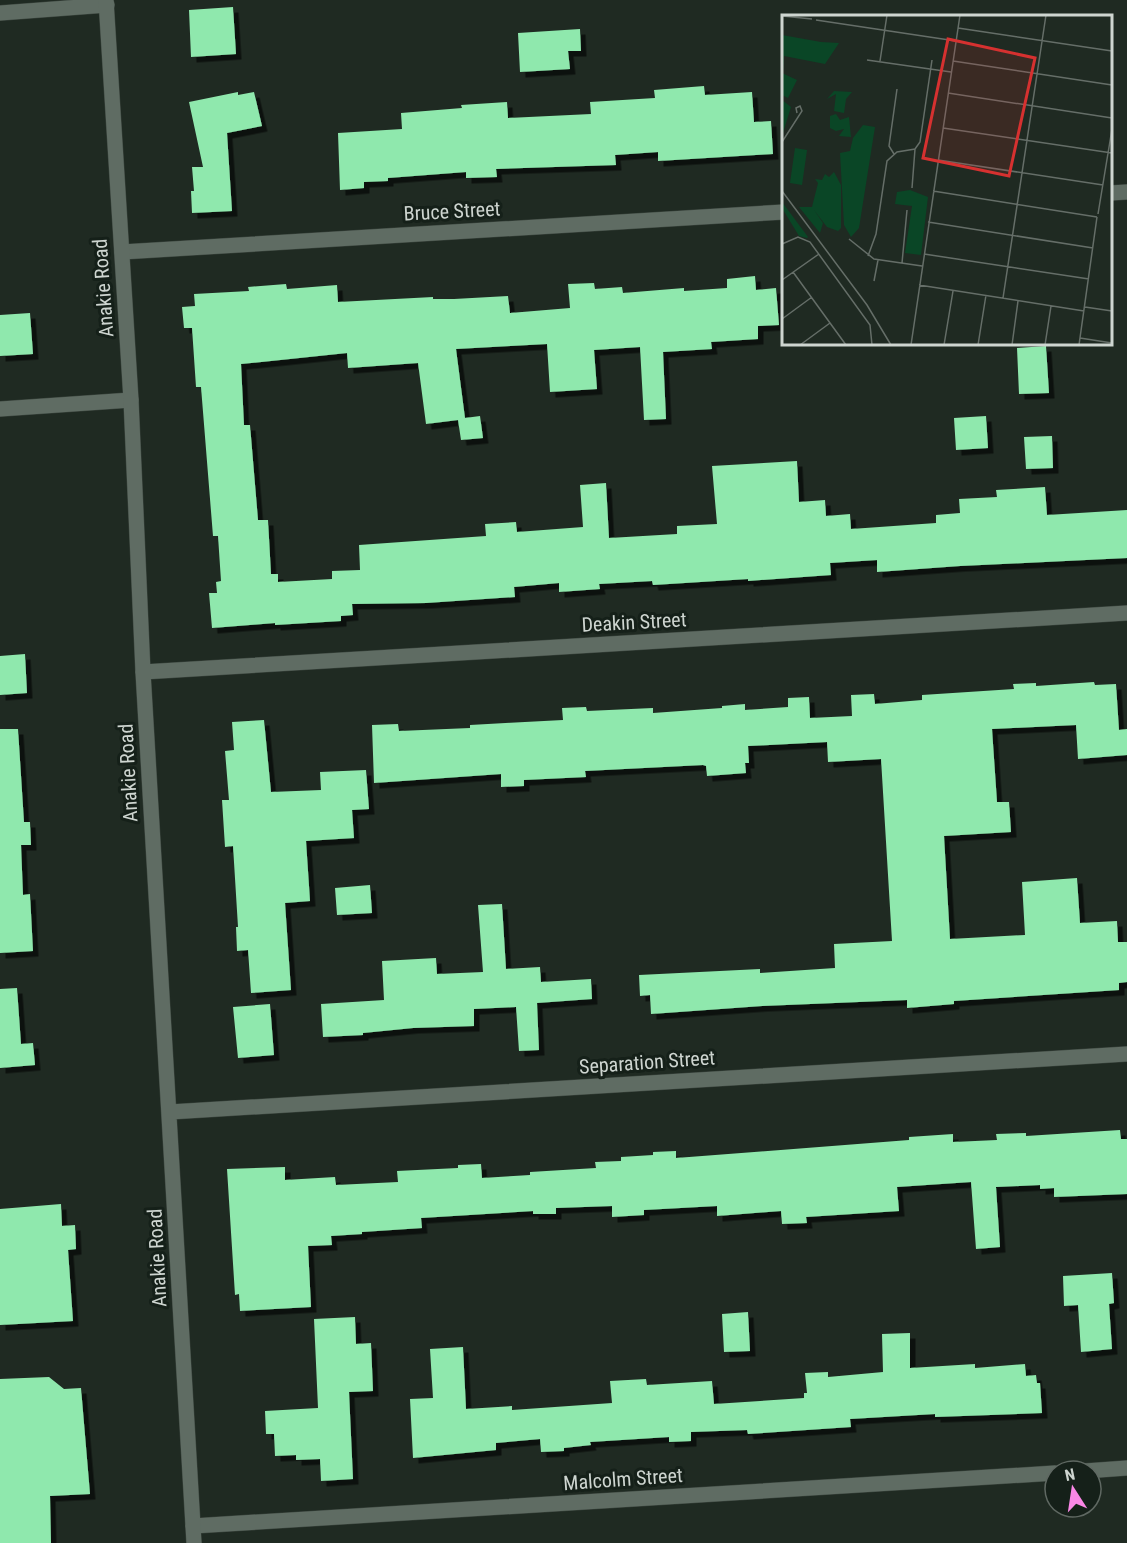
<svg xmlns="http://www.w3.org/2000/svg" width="1127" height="1543" font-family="'Roboto Condensed',sans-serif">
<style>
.building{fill:#8fe8ad;filter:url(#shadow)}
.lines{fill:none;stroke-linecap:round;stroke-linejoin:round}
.minor-casing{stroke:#3b453e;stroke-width:16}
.secondary-casing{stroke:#3b453e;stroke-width:16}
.minor{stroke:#5f6c63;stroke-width:15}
.secondary{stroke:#5f6c63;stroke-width:15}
.labels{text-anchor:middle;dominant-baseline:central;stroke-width:6;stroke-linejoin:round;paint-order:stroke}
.street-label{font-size:20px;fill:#ced5d0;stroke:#152019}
.inset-road{fill:none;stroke:#656e68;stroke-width:1.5}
.view{fill:#d63130;fill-opacity:0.15;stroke:#d63130;stroke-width:3}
.inset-edge{fill:none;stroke:#ced5d0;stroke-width:3}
</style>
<defs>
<filter id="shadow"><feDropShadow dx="5.5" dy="5.5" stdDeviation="0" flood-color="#0009"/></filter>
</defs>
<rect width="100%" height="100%" fill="#1f2a22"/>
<path class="building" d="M233 7 236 54 191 57 189 10Z
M580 29 581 51H568L570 69 520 72 518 33Z
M704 86 705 95 752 92 754 122 771 121 773 154 658 161V152L615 155 616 165 496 169 497 177 466 178V172L388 178V181L364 182V188L340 190 338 133 402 129 401 113 462 108 461 105 507 102 508 118 591 114 590 102 655 98 654 90Z
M238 92V95L254 92 262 126 227 133 232 211 192 213 191 191H194L192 167H203L189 102Z
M755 276 756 290 776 288 779 325 758 326V339L711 342 712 349 663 352 666 419 644 420 640 347 594 350 597 389 550 392 547 344 456 349 465 418 480 416 483 438 461 440 458 420 426 424 418 363 348 368 347 353 241 364 244 425H250L258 520H268L271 574H278V582L332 579V571L360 570 359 545 486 536 485 524 516 522 517 532 583 527 580 485 606 483 609 538 677 534V526L717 524 712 466 797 461 799 502 825 500 826 516 850 514 851 529 936 523V515L960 513 959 499 997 497 996 490 1045 487 1047 515 1127 510V558L960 566 877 572V560L830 563 831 575 748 581V579L653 585 652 581 599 584 600 589 559 592V583L514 587 515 597 426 603 352 604 353 615 341 616V621L275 625V623L212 628 209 593H217L216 582 221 581 218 536H213L201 387H196L192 328H184L182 307 195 306 194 294 249 291 248 287 286 284 287 289 337 285 338 302 433 297V299H454L508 296 510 313 570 308 568 284 594 283 595 289 622 287 623 293 684 288V291L727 288V279Z
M30 313 33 354 0 356V315Z
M1046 346 1049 393 1019 394 1017 348Z
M986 416 988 448 956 450 954 418Z
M1052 436 1053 468 1026 469 1024 437Z
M25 654 27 693 0 695V656Z
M1094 682 1095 685 1116 684 1119 730 1127 729V755L1078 759 1076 725 992 729 997 802H1009L1011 832 944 836 950 939 1025 935 1022 882 1077 878 1080 923 1117 921 1118 942H1127V982L1119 983V990L954 1001V1004L907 1008V1000L762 1006 651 1014 650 995 640 996 639 975 760 969V973L835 968 834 944 892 941 881 759 828 762 827 742 748 746 749 763H745L746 773 707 776 706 766 703 765 585 771 586 777 524 780V786L501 787V774L374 783 372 725 398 724 399 731 470 728V725L563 720 562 708 586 707 587 711 653 708V713L722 708V706L745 704V710L788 707V698L809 697 810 718 852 716 851 695 874 694 875 704 922 700V695L1014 689 1013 684 1036 683V686Z
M264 720 271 792 321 790 320 772 366 770 369 809 352 810 354 838 306 841 310 901 285 903 291 990 251 993 248 950 237 951 236 927H238L233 846 225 847 222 800H229L225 751 234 750 232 722Z
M0 729H18L24 822H30L31 845H21L23 895 30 894 33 951 0 953Z
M370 885 372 913 337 915 335 888Z
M502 904 506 969 540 967 541 982 591 979 592 999 537 1003 539 1050 519 1051 516 1007 474 1009V1026L413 1028 363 1033V1035L323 1037 321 1004 384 1000 382 961 436 958 437 974 483 972 478 905Z
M17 988 21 1044 33 1043 35 1065 0 1068V989Z
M270 1004 274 1055 238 1058 233 1007Z
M1120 1130 1121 1139H1127V1194L1054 1197V1188L1040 1189V1185L996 1187 1000 1247 976 1249 971 1182 897 1187 899 1211 806 1217 807 1223 782 1224 781 1211 717 1216V1206L644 1210V1215L612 1217V1206L556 1208V1214H533V1211L421 1218 422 1228 362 1232V1234L331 1236 332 1245 308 1246 311 1307 240 1311 239 1294 235 1295 227 1169 285 1167V1180L335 1177 336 1185 398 1182 397 1171 458 1168V1165L481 1164 482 1178 530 1175V1172L596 1168 595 1162 621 1161V1157L653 1155V1152L676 1151V1158L909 1140V1137L953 1134V1142L997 1140 996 1134 1026 1133V1136Z
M61 1204 62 1226 75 1225 76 1249 68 1250 73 1321 0 1325V1209Z
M1112 1273 1114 1303 1109 1304 1112 1349 1081 1352 1078 1305 1064 1306 1063 1276Z
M748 1312 750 1351 724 1352 722 1314Z
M355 1317 356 1344 371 1343 373 1391 349 1392 353 1479 321 1481 320 1459 296 1460V1455L275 1456 274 1434H266L265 1411 318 1408 314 1319Z
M910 1333V1368L975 1364V1368L1025 1364 1026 1376 1036 1375 1037 1383H1040L1042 1413 935 1417V1414L850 1419 851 1427 748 1434 747 1430 691 1432V1441L669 1442V1437L590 1442 591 1445 564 1448V1451L541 1452 540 1439 496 1443V1450L413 1458 410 1399 433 1398 430 1349 463 1347 466 1409 512 1406V1410L612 1403 610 1381 646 1379 647 1385 712 1381 714 1404 804 1398V1393H807L805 1373 828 1372V1377L883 1372 882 1334Z
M49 1377 64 1389 81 1388 90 1494 50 1496 51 1543H0V1379Z"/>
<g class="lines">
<defs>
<path id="minor" d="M0 13 107 5
M1110 193 1127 192
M122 252 784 212
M0 409 131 400
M143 672 1127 613
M1085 1471 1127 1468
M193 1526 1055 1473"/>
<path id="secondary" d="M106 0 131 400 143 672 194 1543
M170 1112 1127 1054"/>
</defs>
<use href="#minor" class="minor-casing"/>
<use href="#secondary" class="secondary-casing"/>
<use href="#minor" class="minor"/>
<use href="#secondary" class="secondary"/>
</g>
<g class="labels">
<g class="street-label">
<text transform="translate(452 211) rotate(-3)">Bruce Street</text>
<text transform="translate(103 288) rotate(-94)">Anakie Road</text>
<text transform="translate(634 622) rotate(-3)">Deakin Street</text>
<text transform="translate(128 773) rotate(-93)">Anakie Road</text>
<text transform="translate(647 1062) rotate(-4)">Separation Street</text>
<text transform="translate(157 1258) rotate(-93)">Anakie Road</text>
<text transform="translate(623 1479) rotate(-4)">Malcolm Street</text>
</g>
</g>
<g transform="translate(782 15)">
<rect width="330" height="330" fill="#1f2a22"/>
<path d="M0 20 39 27 57 28 43 49 2 41 1 56ZM0 58 15 65 6 83 0 80ZM52 76 70 77 64 84 62 98 52 96 54 79 45 84ZM0 85 9 92 0 121ZM54 99 58 105 67 102 69 122 57 121 62 114 54 116 48 113V101ZM81 110 93 112 77 213 69 222 62 210 58 138 68 136 71 123ZM13 133 25 135 20 170 8 168ZM52 157 59 170V213L56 216 45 212 32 195 41 208 38 218 17 192H30L36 168 33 164 40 165 43 159 47 162ZM128 175 146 182 139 240 123 238 130 191 113 189 115 177ZM0 187 26 222 25 223 17 221 0 193Z" fill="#0a4626"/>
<path class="inset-road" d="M0 1 30 4M34 5 174 26M176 13 330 36M85 45 169 57M98 46 105 0M171 46 330 70M166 78 330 103M161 113 330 138M0 127 20 96 18 91 14 93 15 98M112 139 107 131 115 74M156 145 321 170M130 173 133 134M0 176 85 290 109 330M151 176 315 202M316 199 330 114M146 207 311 233M67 224 92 244 140 251M0 229 16 222 28 227 88 310 90 330M142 239 307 264M86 241 94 219 105 146 115 137 133 134 138 127 150 45M120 248 125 195M11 257 64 330M0 265 37 239M92 266 96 245M137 270 302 296M221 283 264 0M303 292 330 296M0 304 30 282M298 323 330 328M18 330 48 308M129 330 178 0M162 330 171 276M196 330 204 280M230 330 236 286M263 330 269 291M297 330 315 202"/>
<path class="view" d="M166 24 253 43 227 161 141 143Z"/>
<rect width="330" height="330" class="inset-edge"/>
</g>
<g transform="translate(1073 1489) rotate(348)"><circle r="28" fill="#152019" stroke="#5f6862" stroke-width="1.5"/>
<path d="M0-4.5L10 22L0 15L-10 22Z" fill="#fa87e6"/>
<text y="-9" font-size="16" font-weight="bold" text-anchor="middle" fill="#ced5d0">N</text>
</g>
</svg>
